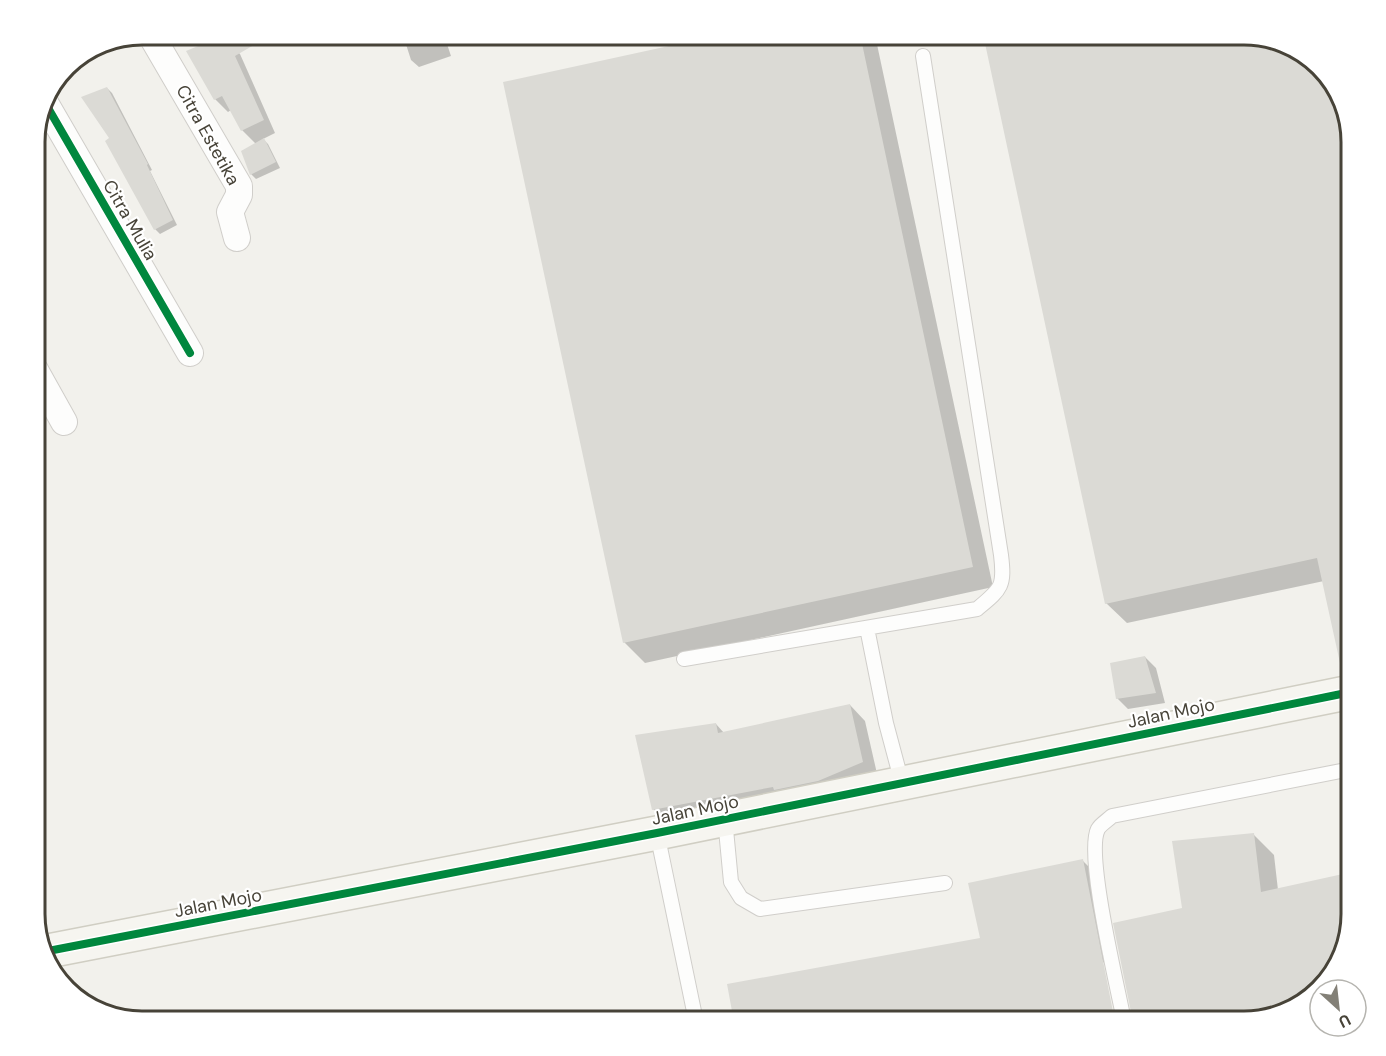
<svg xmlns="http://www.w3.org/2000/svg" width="1386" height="1056" font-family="'DM Sans',sans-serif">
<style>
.shadow{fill:#0003}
.building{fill:#dbdad5}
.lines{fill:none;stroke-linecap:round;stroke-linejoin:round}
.lane-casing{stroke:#d0ceca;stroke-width:16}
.street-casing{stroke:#d0ceca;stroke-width:28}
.secondary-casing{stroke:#d0cec3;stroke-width:36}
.lane{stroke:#fdfdfc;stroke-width:14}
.street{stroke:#fdfdfc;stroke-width:26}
.secondary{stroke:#f6f5f0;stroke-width:33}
.cycleway-casing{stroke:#fff;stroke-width:11}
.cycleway{stroke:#00873e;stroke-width:8}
.labels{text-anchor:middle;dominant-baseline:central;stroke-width:4.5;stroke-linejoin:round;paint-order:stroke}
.street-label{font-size:18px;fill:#474338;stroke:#fff}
.rim{fill:none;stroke:#474338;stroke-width:3}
</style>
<rect width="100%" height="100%" fill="#f2f1ec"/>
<path class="shadow" d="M377 35H396L383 40Z
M403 35H444L451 56 419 67 411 60Z
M774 35H875L993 587 645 663 624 642Z
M1245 35 1310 57 1341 95 1351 141V662L1338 649 1324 581 1127 623 1106 603Z
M227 41 240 54 275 133 263 139 268 144 280 168 256 179 251 174 243 152 256 144 242 130 231 110 228 112 215 99Z
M107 88 112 93 152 170 150 171 177 225 160 234 155 229Z
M1145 657 1156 668 1165 703 1128 709 1117 698Z
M850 705 865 721 878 778 669 825 653 809 716 724 724 733Z
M1254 835 1274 855 1278 890 1351 915 1329 980 1291 1011 1184 909Z
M1083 861 1103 881 1118 960 1100 963 982 939Z"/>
<path class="building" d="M227 34H273L235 56 264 120 241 131 222 96 214 100 186 51Z
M724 34H860L973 567 623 643 503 82Z
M983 34H1245L1310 57 1341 95 1352 141V662L1340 663 1317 558 1105 604Z
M107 87 148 164 147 165 173 220 154 230 105 141 109 138 81 97Z
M264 138 276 162 250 175 241 151Z
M1145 656 1156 693 1116 699 1110 663Z
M850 704 863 762 818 781 774 790 773 787 652 810 635 735 716 723 718 733Z
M1254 833 1261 892 1352 872V915L1329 980 1291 1011 1244 1022H1133L1113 923 1182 908 1172 841Z
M1083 859 1115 1022H734L727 984 980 938 968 883Z"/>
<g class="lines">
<defs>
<path id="lane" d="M867 628 886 723 902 783
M684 659 977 609C1001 589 1005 587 1001 555L923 56
M725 819 731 882 741 898 760 909 945 883
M657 833 696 1021
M1124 1021C1118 988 1085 854 1098 829 1101 824 1108 820 1112 816L1351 769"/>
<path id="street" d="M151 35 239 186V195L230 212 237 238
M44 101 190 353
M35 370 64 422"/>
<path id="secondary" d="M43 952 657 833 1351 692"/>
</defs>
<use href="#lane" class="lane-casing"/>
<use href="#street" class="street-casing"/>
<use href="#secondary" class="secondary-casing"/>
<use href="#lane" class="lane"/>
<use href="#street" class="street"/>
<use href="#secondary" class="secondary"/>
<defs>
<path id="cycleway" d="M44 101 190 353
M43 952 657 833 1351 692"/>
</defs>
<use href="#cycleway" class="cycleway-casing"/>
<use href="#cycleway" class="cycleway"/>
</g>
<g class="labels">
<g class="street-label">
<text transform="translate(208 135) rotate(61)">Citra Estetika</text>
<text transform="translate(130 220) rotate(60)">Citra Mulia</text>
<text transform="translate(1171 713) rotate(-12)">Jalan Mojo</text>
<text transform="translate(695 810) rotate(-12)">Jalan Mojo</text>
<text transform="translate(218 903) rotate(-11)">Jalan Mojo</text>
</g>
</g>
<path d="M0 0H1386V1056H0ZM142 45H1244A97 97 0 0 1 1341 142V914A97 97 0 0 1 1244 1011H142A97 97 0 0 1 45 914V142A97 97 0 0 1 142 45Z" fill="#fff" fill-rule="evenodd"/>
<path class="rim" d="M142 45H1244A97 97 0 0 1 1341 142V914A97 97 0 0 1 1244 1011H142A97 97 0 0 1 45 914V142A97 97 0 0 1 142 45Z"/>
<g transform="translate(1338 1008) rotate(153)"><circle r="28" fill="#ffffff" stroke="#b5b4af" stroke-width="1.5"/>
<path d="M0-4.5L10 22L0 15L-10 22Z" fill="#838077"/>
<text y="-9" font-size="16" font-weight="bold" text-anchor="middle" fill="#474338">U</text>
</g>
</svg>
